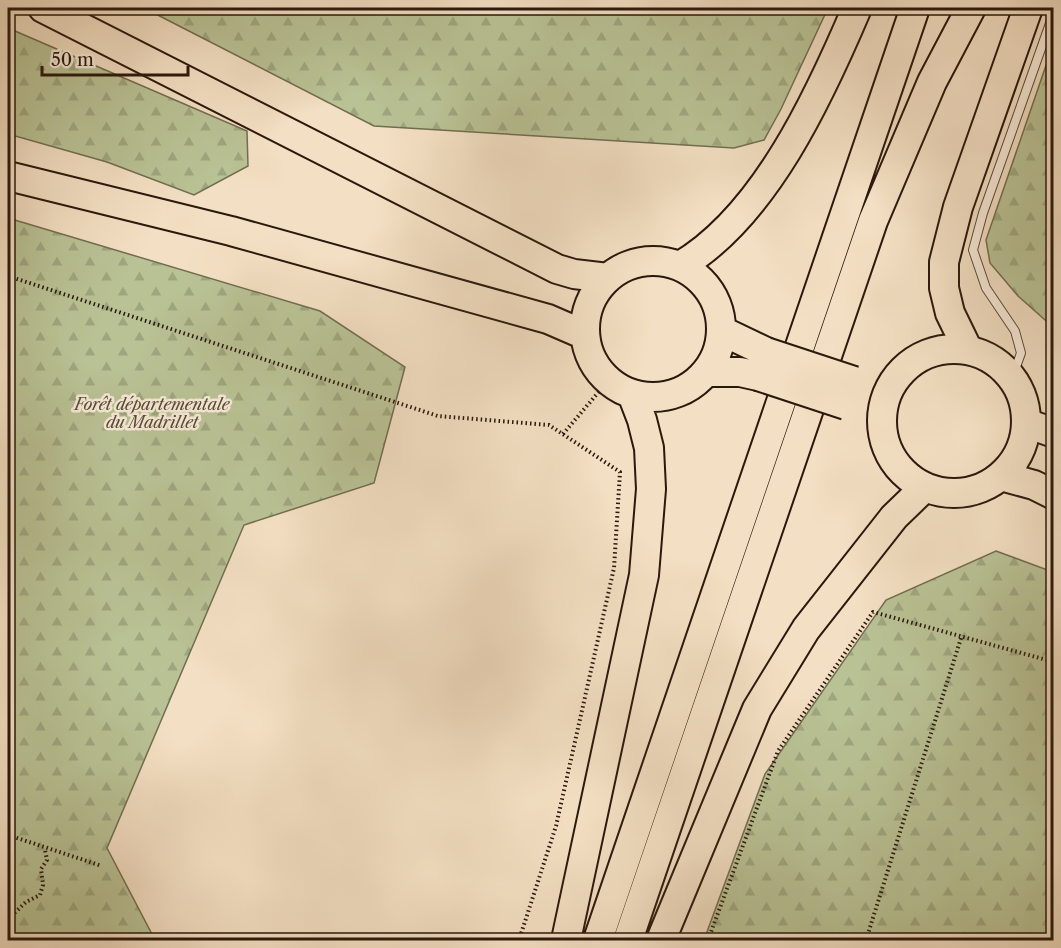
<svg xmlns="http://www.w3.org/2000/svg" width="1061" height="948" font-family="'Libre Caslon Text',serif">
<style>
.forest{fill:url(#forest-firs);stroke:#726d51;stroke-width:1.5}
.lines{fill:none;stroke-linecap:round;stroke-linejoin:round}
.lane-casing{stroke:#5d4a3a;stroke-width:10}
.highway-casing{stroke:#2b180d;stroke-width:32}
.path{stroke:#2b180d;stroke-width:4;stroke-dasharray:1.5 3;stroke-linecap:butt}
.lane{stroke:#f7ead8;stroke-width:8}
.highway{stroke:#f3dfc3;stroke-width:28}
.highway-bridge-casing{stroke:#2b180d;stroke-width:32;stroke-linecap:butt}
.highway-bridge{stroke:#f3dfc3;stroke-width:28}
.labels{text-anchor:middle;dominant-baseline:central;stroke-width:5;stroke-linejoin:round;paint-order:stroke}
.park-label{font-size:16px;font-style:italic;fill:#564b36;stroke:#f7ead8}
</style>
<defs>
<pattern id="forest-firs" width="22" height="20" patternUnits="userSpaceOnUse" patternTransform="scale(1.5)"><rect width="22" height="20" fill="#b9c295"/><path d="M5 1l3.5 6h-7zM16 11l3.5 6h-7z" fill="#9fa67f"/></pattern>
</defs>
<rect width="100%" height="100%" fill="#f3dfc3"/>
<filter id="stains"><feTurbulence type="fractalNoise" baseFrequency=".00333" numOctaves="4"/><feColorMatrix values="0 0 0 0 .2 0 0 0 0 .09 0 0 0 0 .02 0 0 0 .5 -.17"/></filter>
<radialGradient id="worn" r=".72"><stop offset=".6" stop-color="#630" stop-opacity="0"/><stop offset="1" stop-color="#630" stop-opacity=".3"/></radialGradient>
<path class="forest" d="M144 8H828L781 109 764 140 734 148 374 126Z
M8 28 247 131 248 166 194 195 107 162 8 134Z
M1053 45 1054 327H1053L1018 296 990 263 986 240Z
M8 218 320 311 405 367 374 483 244 525 107 848 155 940H8Z
M996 551 1053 572V940H704L765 774 886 600Z"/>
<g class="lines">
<defs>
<path id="lane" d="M1012 378 1021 353 1015 331 986 288 973 250 983 213 1054 12"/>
<path id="highway" d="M43 8 557 269 574 274 608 278
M8 176 231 231 548 319 585 335
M585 329a68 68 0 1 1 136 0a68 68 0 1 1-136 0Z
M680 266C765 216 820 95 857 8
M722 331 766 352
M882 421a72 72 0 1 1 144 0a72 72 0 1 1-144 0Z
M968 350 950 313 944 288V262L958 207 1028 8
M707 372H740L758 376
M1026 423 1054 433
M1001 476 1034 485 1054 495
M566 940 644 575 651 489 649 448 642 420 632 394
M598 940 915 8
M628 940 873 221 932 82 971 8
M661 940 757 709 806 629 894 517 925 487"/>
</defs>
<use href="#lane" class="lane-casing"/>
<use href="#highway" class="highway-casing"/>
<path class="path" d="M8 276 438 416 549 425 620 472 614 568 556 826 519 940
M563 434 608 381
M8 835 102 866
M8 919 26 902 40 895 43 885 41 869 47 860 45 850
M8 939V940
M708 940 778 751 873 612 1054 662
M866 940 962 635"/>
<use href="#lane" class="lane"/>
<use href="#highway" class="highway"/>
<defs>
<path id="highway-bridge" d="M766 352 854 381
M758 376 846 405"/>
</defs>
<use href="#highway-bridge" class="highway-bridge-casing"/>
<use href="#highway-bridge" class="highway-bridge"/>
</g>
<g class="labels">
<g class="park-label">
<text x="152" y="404">Forêt départementale<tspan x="152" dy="18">du Madrillet</tspan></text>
</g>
</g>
<rect width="1061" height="948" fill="none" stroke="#f3dfc3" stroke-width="30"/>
<rect x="9" y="9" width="1043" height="930" fill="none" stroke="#2b180d" stroke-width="3"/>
<rect x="15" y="15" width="1031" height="918" fill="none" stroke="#2b180d" stroke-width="1.5"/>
<path d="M42 66v9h146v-9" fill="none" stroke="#2b180d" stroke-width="3"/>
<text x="51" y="66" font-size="18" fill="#2b180d" stroke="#f7ead8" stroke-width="4.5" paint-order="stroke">50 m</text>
<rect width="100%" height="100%" filter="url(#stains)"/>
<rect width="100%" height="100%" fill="url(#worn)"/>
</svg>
